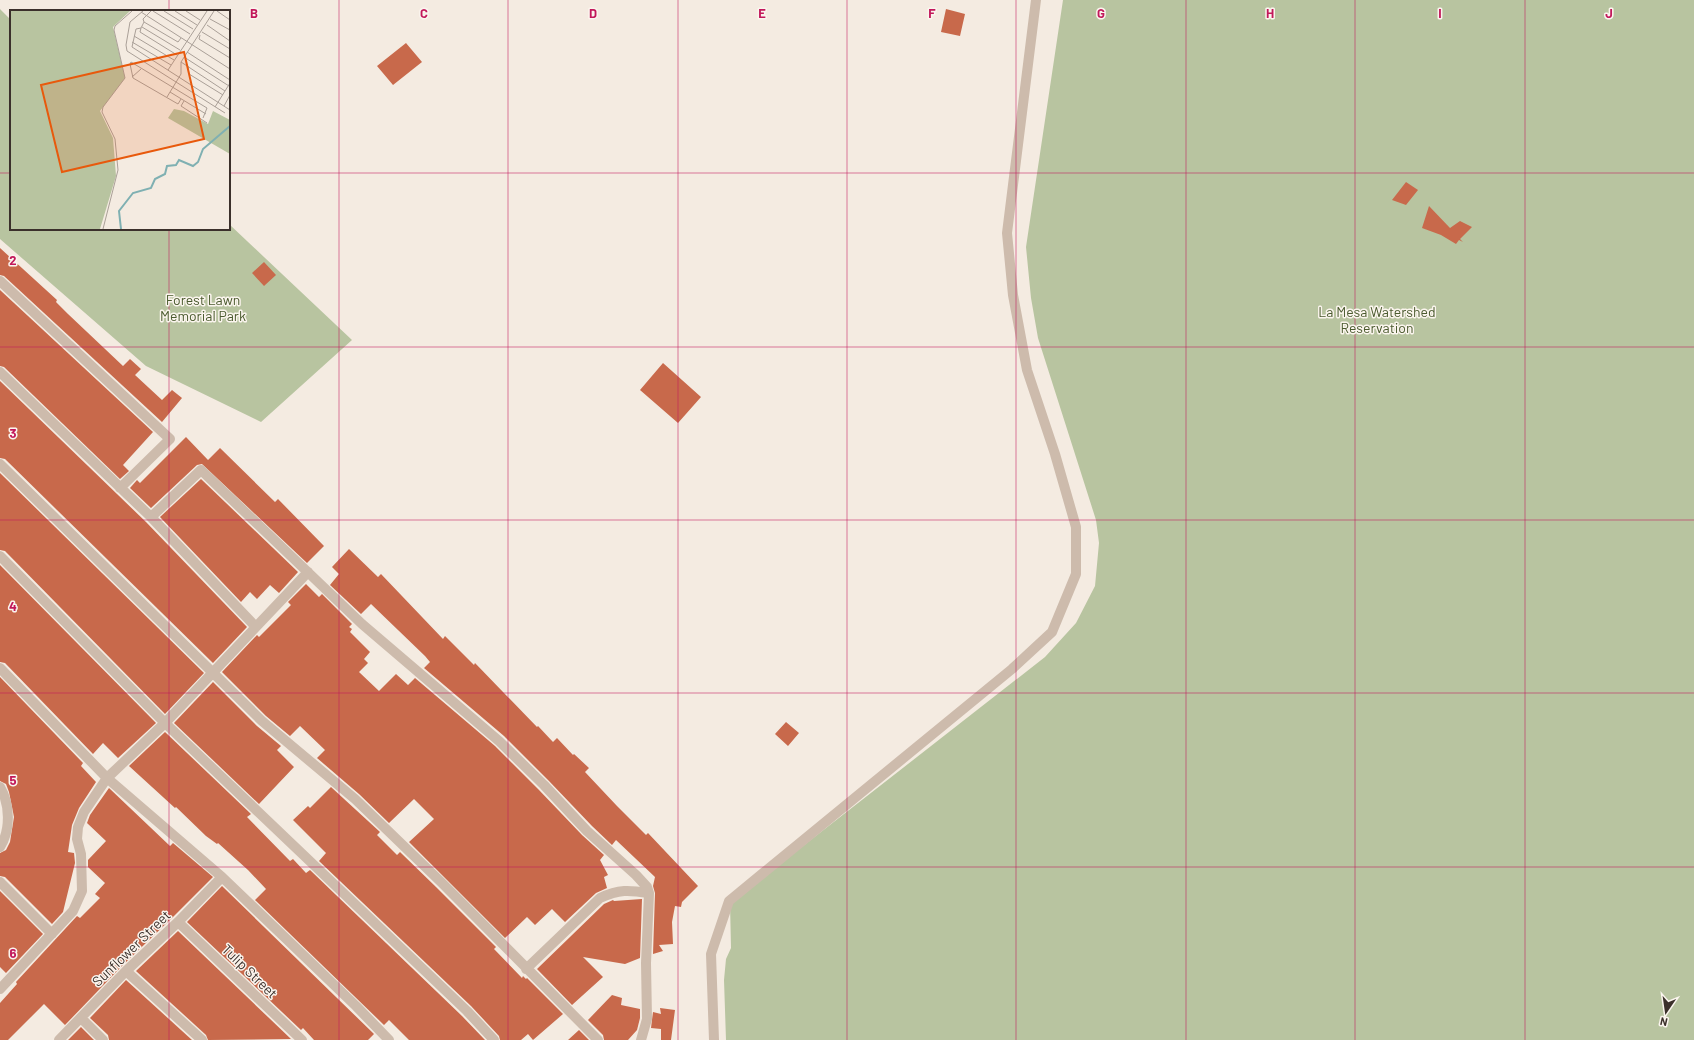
<svg xmlns="http://www.w3.org/2000/svg" width="1694" height="1040" font-family="Barlow,sans-serif">
<style>
.green{fill:#b8c4a0}
.building{fill:#c8694b}
.lines{fill:none;stroke-linecap:round;stroke-linejoin:round}
.minor{stroke:#cdbbac;stroke-width:10}
.grid{fill:none;stroke:#c2185b;stroke-width:1;stroke-opacity:0.55}
.labels{text-anchor:middle;dominant-baseline:central;stroke-width:3;stroke-linejoin:round;paint-order:stroke}
.park-label{font-size:14px;fill:#4a5a2e;stroke:#fbf5ee}
.street-label{font-size:14px;fill:#3b302b;stroke:#fbf5ee}
.inset-river{fill:none;stroke:#7fb0b2;stroke-width:2}
.inset-road{fill:none;stroke:#aaa098;stroke-width:1}
.view{fill:#e8590c;fill-opacity:0.15;stroke:#e8590c;stroke-width:2}
.inset-edge{fill:none;stroke:#3b302b;stroke-width:2}
.grid-label{font-size:13px;text-anchor:middle;font-weight:bold;fill:#c2185b;stroke:#fbf5ee;stroke-width:3;stroke-linejoin:round;paint-order:stroke}
</style>
<rect width="100%" height="100%" fill="#f4ebe1"/>
<path class="green" d="M1063 0H1694V1040H726L724 980 726 959 731 948 730 903 1045 657 1076 623 1095 586 1099 543 1096 520 1038 338 1031 298 1026 247Z
M0 9 11 20V229H229V224L352 340 261 422 146 366 0 239Z"/>
<path class="building" d="M946 9 965 14 960 36 941 32Z
M406 43 422 62 393 85 377 66Z
M1406 182 1418 190 1406 205 1392 200Z
M1429 206 1450 228 1460 221 1472 227 1460 239 1463 242 1459 240 1456 244 1441 235 1422 228Z
M0 248 57 300 56 302 68 314 123 366 130 359 141 369 135 375 162 400 172 390 182 398 162 422 4 276 0 275Z
M264 262 276 275 264 286 252 273Z
M0 290 153 432 123 465 129 471 120 479 4 367 0 366Z
M663 363 701 397 678 423 640 390Z
M0 381 146 522 247 627 213 663 5 459 0 458Z
M186 437 208 460 220 448 275 502 278 499 324 546 307 563 202 464 197 465 151 508 130 488 137 480 140 483Z
M0 473 204 673 165 714 5 551 0 550Z
M201 479 298 572 279 593 270 585 257 599 250 592 241 602 160 517Z
M349 549 378 577 381 574 443 639 445 636 474 665 475 663 537 727 538 726 553 742 557 738 573 755 574 754 589 768 585 772 617 806 646 835 648 833 698 886 682 902 681 907 675 906 672 922 673 944 659 945 663 951 653 954 655 893 653 886 655 877 616 840 612 845 592 826 549 781 504 736 424 668 430 662 425 656 371 604 361 614 330 585 339 574 332 567Z
M0 565 156 723 118 758 103 743 93 754 5 663 0 662Z
M306 584 319 597 322 594 352 624 349 627 352 629 350 632 370 652 364 659 368 663 359 672 379 691 396 674 408 685 415 678 495 746 539 790 582 835 604 855 600 860 608 875 604 877 607 888 596 893 565 922 552 909 535 925 527 917 505 938 409 842 434 819 414 799 389 823 359 794 317 758 325 750 300 726 290 736 266 716 222 672 257 635 259 637 291 605 288 602Z
M0 677 83 763 81 766 96 782 79 808 72 825 68 852 74 853 75 863 63 912 52 924 5 877 0 876V853L6 850 10 842 14 817 9 792 6 784 0 781Z
M213 682 257 726 281 746 277 750 294 767 259 804 174 723Z
M786 722 799 733 788 746 775 734Z
M165 732 251 814 247 817 290 861 293 859 306 873 310 870 462 1016 485 1040H409L389 1020 384 1025 255 900 266 889 248 870 218 843 217 844 206 836 176 807 175 808 129 766Z
M331 787 380 832 377 835 397 855 400 852 436 887 496 947 494 949 522 978 523 976 526 979 527 978 563 1014 533 1040 528 1034 521 1040H500L499 1036 471 1006 319 861 326 853 293 820 308 806 310 808Z
M109 788 170 846 173 843 213 877 173 917 122 966 65 1025 44 1004 8 1040H0V1003L17 984 16 982 77 916 80 918 100 898 95 894 105 883 88 867V860L106 841 87 823 90 815Z
M222 886 374 1034 368 1040H314L303 1028 301 1030 187 922Z
M0 891 43 934 6 973 0 967Z
M642 899 640 958 625 964 583 957 603 977 572 1005 537 969 604 904 613 900 614 901Z
M178 931 291 1039 208 1040 206 1035 136 971Z
M126 980 192 1040H109L108 1035 90 1018Z
M612 995 622 998 621 1005 640 1009V1018L637 1030 628 1040H604L603 1035 588 1020Z
M660 1008 675 1010 671 1040H661V1029L651 1028 653 1012 661 1014Z
M81 1027 94 1040H68Z
M579 1030 589 1040H568Z"/>
<g class="lines">
<path class="minor" d="M0 281 170 439 120 488
M0 372 151 517 256 627
M0 464 262 721 355 799 441 882 598 1040
M151 517 201 470 362 624 499 741 544 785 587 831 636 875 647 887 649 893 646 963 647 1019 641 1040
M0 556 165 723 467 1011 494 1040
M0 668 107 778 222 877 356 1006 389 1040
M0 787C10 804 11 830 0 847
M0 882 52 934
M178 922 302 1040
M526 969 600 898C619 889 629 890 649 893
M126 971 202 1040
M0 989 73 911 82 891 81 854 77 839 78 827 84 812 107 778 165 723 308 572
M81 1018 103 1040
M59 1040 126 971 178 922 222 877
M714 1040 711 954 729 901 1012 669 1052 632 1076 574V527L1055 454 1027 370 1013 295 1007 233 1036 0"/>
</g>
<path class="grid" d="M169 0V11M339 0V1040M508 0V1040M678 0V1040M847 0V1040M1016 0V1040M1186 0V1040M1355 0V1040M1525 0V1040M0 173H11M229 173H1694M169 229V1040M0 347H1694M0 520H1694M0 693H1694M0 867H1694"/>
<g class="labels">
<g class="park-label">
<text x="203" y="299">Forest Lawn<tspan x="203" dy="16">Memorial Park</tspan></text>
<text x="1377" y="311">La Mesa Watershed<tspan x="1377" dy="16">Reservation</tspan></text>
</g>
<g class="street-label">
<text transform="translate(131 948) rotate(-44)">Sunflower Street</text>
<text transform="translate(250 971) rotate(44)">Tulip Street</text>
</g>
</g>
<g transform="translate(10 10)">
<rect width="220" height="220" fill="#f4ebe1"/>
<path d="M0 1H120L103 17 115 68 90 101 103 128 106 166 90 219H0ZM164 99 174 101 198 114 203 101 220 110V144L158 108Z" fill="#b8c4a0"/>
<path class="inset-river" d="M111 219 109 201 123 183 141 178 145 169 155 164 157 156 166 155 169 150 183 156 188 152 193 139 220 116"/>
<path class="inset-road" d="M133 1 120 12 116 35 117 41 215 103M141 1 133 9 134 12 131 18 126 19 122 37 220 100M143 1 180 24M154 1 183 19M165 1 187 15M176 1 190 10M207 1 220 10M131 2 220 59M200 9 220 20M134 12 168 32 171 28M197 15 220 31M132 17 170 40M131 18 130 22 167 45M192 22 220 39M190 25 189 29 220 48M124 26 164 50M122 32 161 55M177 42 220 70M174 47 219 76M171 52 215 81M178 56 179 64 213 85M158 60 197 1M122 67 131 59M160 82 196 104M157 87 171 64V52L204 1M171 89 168 94 123 68 120 54 121 52 197 98 193 108M174 91 171 96 197 113M214 96 220 85M205 97 220 73M93 219 108 160 105 129 92 102 93 97 115 68 104 20 105 16 122 1"/>
<path class="view" d="M174 42 194 129 52 162 31 75Z"/>
<rect width="220" height="220" class="inset-edge"/>
</g>
<g class="grid-label">
<text x="254" y="18">B</text>
<text x="424" y="18">C</text>
<text x="593" y="18">D</text>
<text x="762" y="18">E</text>
<text x="932" y="18">F</text>
<text x="1101" y="18">G</text>
<text x="1270" y="18">H</text>
<text x="1440" y="18">I</text>
<text x="1609" y="18">J</text>
<text x="13" y="265">2</text>
<text x="13" y="438">3</text>
<text x="13" y="611">4</text>
<text x="13" y="785">5</text>
<text x="13" y="958">6</text>
</g>
<g transform="translate(1666 1012) rotate(193)" stroke="#fbf5ee" stroke-width="3" paint-order="stroke">
<path d="M0-3L7 15L0 10L-7 15Z" fill="#3b302b"/>
<text y="-6" font-size="11" font-weight="bold" text-anchor="middle" fill="#3b302b">N</text>
</g>
</svg>
